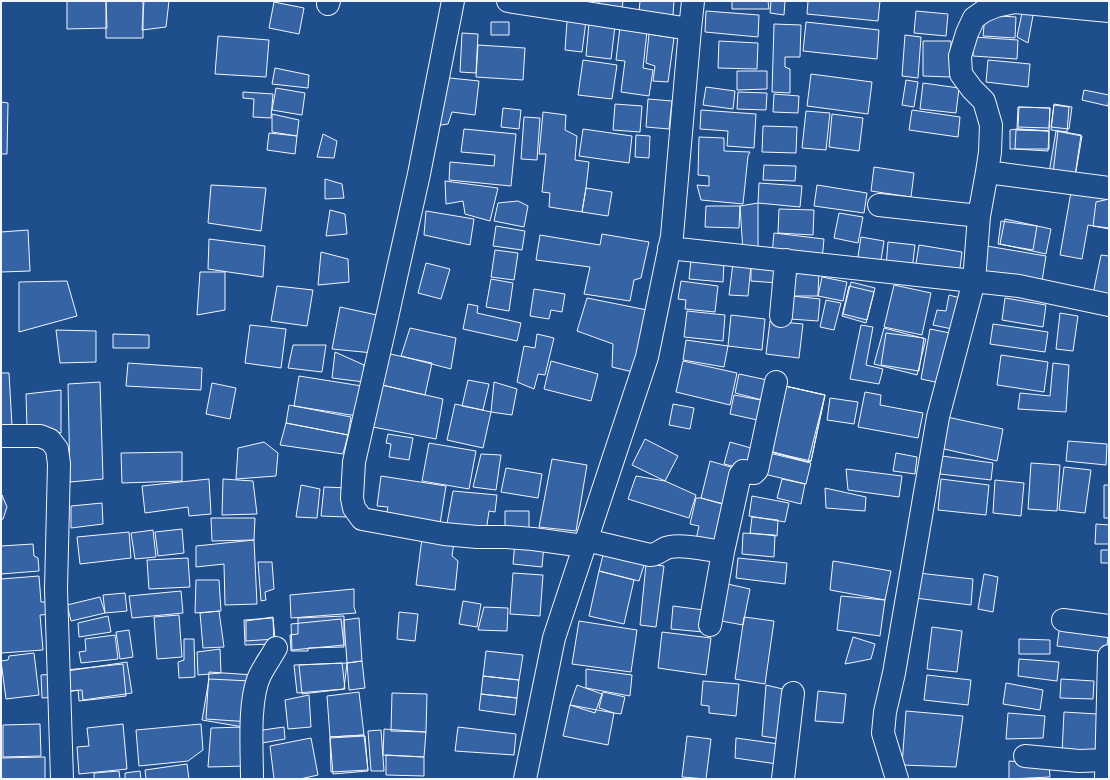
<svg xmlns="http://www.w3.org/2000/svg" width="1110" height="780" font-family="'Noto Sans',sans-serif">
<style>
.building{fill:#3563a3;stroke:#f2f6ff}
.lines{fill:none;stroke-linecap:round;stroke-linejoin:round}
.minor-casing{stroke:#f2f6ff;stroke-width:24}
.minor{stroke:#1f4e8c;stroke-width:22}
</style>
<rect width="100%" height="100%" fill="#1f4e8c"/>
<path class="building" d="M67 1H106L107 28 67 29Z
M106 1H143V38H106Z
M144 1H169L166 27 142 30Z
M599 1H623L622 9 598 6Z
M640 1H674L673 15 639 12Z
M732 1H768L769 9H732Z
M771 1H785L784 15 770 13Z
M808 1H880L878 21 807 14Z
M274 2 304 8 299 34 269 28Z
M1023 8 1034 10 1028 43 1017 37Z
M706 11 759 15 758 37 705 32Z
M916 11 948 14 946 36 914 33Z
M985 15 1016 17 1015 38 983 36Z
M567 21H586L582 52 565 50Z
M491 22H509V35H491Z
M806 22 879 30 877 59 803 51Z
M589 23 615 26 611 59 586 56Z
M774 24 801 25 800 57H785V67L790 69V93L772 92Z
M620 27 647 31 643 68 653 70 649 96 621 92 625 61 616 60Z
M462 33 478 34 476 73 460 72Z
M649 34 674 38 668 82 653 81 655 66 646 63Z
M905 35 921 37 918 78 902 76Z
M218 36 269 40 266 77 215 74Z
M974 37 1018 40 1017 59 973 56Z
M719 41 758 43 757 69 718 68Z
M923 41H951L950 77 923 76Z
M478 45 525 48 523 80 476 77Z
M583 60 617 65 612 99 578 95Z
M988 60 1030 64 1028 87 986 82Z
M275 68 309 75 308 88 272 84Z
M737 71H767V89L737 90Z
M811 74 872 82 868 114 807 106Z
M440 77 479 81 475 115 452 112 448 124 434 126Z
M906 80 918 82 914 107 902 105Z
M923 83 959 88 956 113 920 109Z
M706 87 735 91 733 109 703 105Z
M276 88 305 93 302 115 272 110Z
M1084 90 1109 95 1108 106 1082 100Z
M243 92 273 94 271 118 253 117 254 99 243 98Z
M738 92 767 93 766 110 737 109Z
M774 94 799 96 798 113 773 112Z
M648 99 672 101 669 129 646 127Z
M1 102 8 103 7 154H1Z
M615 104 642 106 640 132 613 130Z
M1054 104 1072 107 1069 129 1051 127Z
M1054 105 1069 107 1067 132 1051 130Z
M1018 107 1050 108 1049 131 1017 129Z
M1019 107 1050 108 1049 128 1018 127Z
M503 108 521 110 519 129 501 127Z
M701 110 756 114 754 148 727 146 728 131 700 129Z
M912 110 960 117 958 137 909 130Z
M806 111 830 113 826 150 802 148Z
M543 112 566 115 565 130 577 136 575 160 589 162 586 188 582 212 549 207 550 193 542 192 546 154H539Z
M272 114 299 120 297 136 272 132Z
M832 114 863 118 859 151 829 147Z
M524 117 540 118 537 160 521 159Z
M763 126 797 127 796 153 762 152Z
M464 129 516 134 511 186 449 180 450 162 494 166 495 155 461 152Z
M583 129 632 136 629 163 579 156Z
M1017 129 1049 131V149H1010V130Z
M1016 130 1049 131 1048 151 1015 149Z
M1056 131 1082 136 1075 177 1049 173Z
M1058 131 1081 135 1075 176 1053 173Z
M269 133 297 136 295 154 267 150Z
M323 134 337 141 334 158 317 157Z
M636 135 650 136 649 158 635 157Z
M699 137 724 138V151L750 152 748 156 743 204 701 200 697 185 709 186V176L698 175Z
M764 165 796 166 795 181 763 180Z
M874 167 914 173 911 197 871 191Z
M325 179 342 184 344 198 325 199Z
M445 181 498 188 490 221 465 214 463 201 446 204Z
M759 183 802 186 800 207 758 203Z
M211 185 266 188 261 231 208 223Z
M817 185 867 193 864 213 814 206Z
M586 188 612 192 608 216 582 212Z
M1071 192 1109 198V229L1088 225 1082 259 1060 255Z
M1109 199V228L1093 226 1096 202Z
M518 201 528 206 524 227 494 221 498 203Z
M758 203V252H743L740 206Z
M706 206H740L739 228 705 227Z
M779 209 814 210 813 235 778 233Z
M330 210 345 214 347 234 326 236Z
M426 211 474 219 470 245 424 235Z
M839 213 863 217 858 243 834 238Z
M1005 219 1051 229 1046 254 1000 244Z
M1001 221 1037 226 1033 250 998 244Z
M496 226 525 231 522 250 493 246Z
M28 230 30 271 1 272V232Z
M774 233 824 239 822 260 772 254Z
M602 234 649 242 641 278 634 280 630 301 584 294 590 267 536 260 540 235 600 245Z
M861 237 884 241 880 267 857 263Z
M209 239 265 246 263 277 208 269Z
M888 242 915 245 912 270 886 267Z
M919 245 962 252 959 276 915 270Z
M987 246 1046 256 1042 281 983 271Z
M495 250 518 253 514 280 491 277Z
M321 252 348 259 349 282 318 285Z
M1101 255 1109 256V298L1093 294Z
M691 260 724 262 723 282 689 279Z
M426 263 450 269 441 299 418 293Z
M733 263 751 265 748 296 729 295Z
M751 265 779 266 778 283 751 281Z
M792 268 819 269 818 296H792Z
M200 272H225V310L197 315Z
M822 277 847 282 843 301 818 296Z
M491 279 513 283 509 311 486 307Z
M67 281 77 316 19 332V282Z
M681 281 718 286 715 312 685 309 686 300 678 299Z
M851 282 875 288 867 320 843 314Z
M894 285 931 293 922 335 884 327Z
M277 286 313 290 307 326 271 321Z
M849 286 874 292 866 323 842 316Z
M534 289 565 294 562 312 551 310 549 319 530 316Z
M949 295 964 299 957 330 933 325 937 310 946 311Z
M792 296 820 299 818 321 790 319Z
M587 298 647 310 633 372 612 367 613 344 577 331Z
M1005 298 1046 305 1043 327 1002 320Z
M826 300 841 303 834 330 820 327Z
M468 304 478 306 477 313 521 323 517 341 463 329Z
M340 307 377 315 373 353 332 349Z
M687 311 725 315 723 341 684 337Z
M1060 313 1078 316 1073 351 1056 349Z
M731 315 765 319 762 350 728 346Z
M770 321 803 324 799 358 766 354Z
M993 324 1048 332 1045 352 990 344Z
M250 325 286 329 281 368 245 363Z
M861 325 873 327 866 365 883 369 879 384 850 379Z
M410 328 456 338 451 369 401 356Z
M884 328 926 339 917 375 874 364Z
M930 329 955 334 945 384 921 379Z
M56 330 96 331V362L60 363Z
M886 333 924 338 919 371 881 365Z
M113 334 149 335V348H113Z
M537 334 554 338 545 375 538 374 534 389 517 382 524 346 535 348Z
M686 340 728 346 724 367 683 360Z
M293 345H326L322 372 288 368Z
M335 352 364 365V382L332 378Z
M390 354 432 363 425 395 382 385Z
M1001 355 1048 362 1044 392 997 385Z
M551 361 598 374 591 401 544 389Z
M683 361 737 373 730 405 676 392Z
M128 363 202 368 201 390 126 386Z
M1053 363 1069 365 1066 412 1018 409 1020 393 1050 396Z
M1 373H9L12 426 1 427Z
M739 374 772 381 766 401 735 393Z
M299 376 362 386 357 416 294 406Z
M468 380 489 384 483 410 462 406Z
M100 382 103 479 70 482 68 384Z
M494 382 517 389 512 415 491 412Z
M212 383 236 388 230 419 206 414Z
M382 385 443 399 436 439 373 427Z
M785 386 825 395 811 461 808 462 770 451Z
M785 386 825 395 808 462 771 452Z
M785 386 825 395 811 461 771 452Z
M61 390V433L27 427 26 394Z
M865 392 881 395 880 405 923 413 918 438 858 427Z
M734 395 766 401 762 421 730 414Z
M830 398 858 402 854 424 827 420Z
M455 404 491 412 483 448 447 440Z
M673 404 694 408 690 429 669 425Z
M289 405 351 417 348 435 286 423Z
M947 417 1003 429 997 461 940 448Z
M286 423 348 435 343 454 280 445Z
M388 434 413 438 409 460 389 457 391 444 386 443Z
M645 439 678 456 665 481 632 465Z
M1068 441 1107 444 1106 465 1066 461Z
M264 442 278 453 276 476 236 479 238 448Z
M730 442 758 450 753 471 724 464Z
M429 443 476 451 469 489 422 481Z
M182 452V481L122 483 121 453Z
M769 453 811 463 806 484 764 474Z
M896 453 917 457 915 474 893 471Z
M481 454 501 455 496 490 473 487Z
M942 456 993 463 991 480 940 474Z
M552 459 587 465 576 531 539 527Z
M710 461 734 468 724 504 701 498Z
M1031 463 1060 465 1057 511 1028 509Z
M1064 467 1091 470 1085 513 1059 510Z
M506 468 542 474 538 498 501 492Z
M846 469 902 476 899 497 848 490Z
M381 476 446 486 440 524 386 516 388 507 377 506Z
M636 476 665 481 696 495 689 518 628 499Z
M209 479 211 514 189 516 188 507 145 513 142 486Z
M223 479 253 481 257 514 222 515Z
M782 479 805 484 801 504 777 498Z
M941 479 989 485 986 515 938 510Z
M995 480 1024 483 1021 516 993 513Z
M301 485 320 489 317 518 296 517Z
M1104 485H1109V518H1104Z
M324 487 349 488 346 517 321 516Z
M825 488 866 497 865 511 826 508Z
M453 491 497 495 495 512 489 511 486 532 446 529Z
M2 495 7 507 3 519 1 520Z
M752 496 789 503 785 522 749 516Z
M696 498H701L729 506 719 550 695 544 699 526 690 524Z
M102 503 103 524 71 528V506Z
M505 511H529V534H505Z
M752 517 778 520 777 536 750 533Z
M211 518H255L254 540 212 541Z
M1096 524 1109 525V544H1095Z
M182 529 184 553 158 556 155 532Z
M153 530 156 557 135 559 131 533Z
M129 532 131 558 80 564 77 537Z
M743 533 775 535 774 557 742 554Z
M422 538 454 542 452 556 458 561 455 590 416 585Z
M254 540 257 604 225 605 224 564 196 567V546Z
M515 542 544 545 542 567 513 564Z
M33 544 34 556 38 558 39 571 1 574V546Z
M1101 550H1109V563H1101Z
M604 551 645 562 639 581 599 571Z
M188 558 190 587 149 589 147 560Z
M738 558 787 563 785 584 736 578Z
M833 561 891 571 885 600 830 590Z
M258 562H272L274 589 265 592 266 600 261 601Z
M646 564 664 566 656 627 640 625Z
M599 571 634 580 624 624 589 616Z
M513 573 543 575 540 616 510 614Z
M918 573 973 579 971 605 915 598Z
M984 574 998 577 993 612 978 609Z
M39 576 41 602H51L52 614 40 615 43 650 1 653V579Z
M196 580H219L221 611 195 613Z
M723 583 750 589 743 625 716 620Z
M354 589V607L356 613 291 618 290 595Z
M181 591 183 613 132 618 129 596Z
M125 593 127 611 105 613 103 595Z
M841 596 885 600 880 636 837 630Z
M100 597 105 613 71 621 67 605Z
M463 601 481 604 477 627 459 624Z
M673 606 704 610 703 632 671 629Z
M484 607 508 608 507 631 478 630Z
M219 611 224 647 203 648 200 613Z
M399 612 418 614 415 641 397 639Z
M179 615 182 657 157 659 154 617Z
M108 616 111 632 79 637 78 623Z
M344 616V647L308 648V651H291L290 635 298 634V618Z
M273 617 275 639 246 641V621Z
M744 617 774 621 765 684 735 679Z
M273 618 274 644 245 645 244 620Z
M359 618 362 661 347 663 344 620Z
M341 619 344 645 292 650 291 624Z
M579 621 637 630 631 672 572 664Z
M1060 624 1109 630 1106 652 1057 646Z
M932 627 962 631 957 672 927 669Z
M129 630 133 657 120 659 116 632Z
M662 632 711 638 706 675 658 668Z
M115 635 118 659 81 663 79 652 86 651 85 639Z
M853 637 875 644 871 659 845 664Z
M184 639H194L195 677 179 678 178 662 184 660Z
M1019 639 1050 640V654H1019Z
M220 649 221 673 198 675 197 652Z
M486 651 523 655 519 680 483 676Z
M34 653 39 695 6 699 1 661 8 660 9 656Z
M1019 659 1059 662 1057 681 1018 676Z
M362 661 365 688 349 690 347 663Z
M127 662 132 693 83 700 82 690 70 691 67 671Z
M342 663 345 689 302 694 299 665Z
M347 663 344 689 297 693 294 665Z
M123 664 126 696 79 701 78 690 68 692 66 670Z
M586 669 632 675 630 696 586 688Z
M209 672 254 675 251 722 206 719Z
M55 674 56 697 42 698 41 675Z
M927 675 971 680 968 705 924 700Z
M483 676 519 680 517 698 481 694Z
M209 679 251 681 249 728 202 720Z
M1061 679 1094 681 1093 699 1060 698Z
M703 681 739 684 736 716 709 713V706L701 705Z
M1006 683 1043 690 1040 710 1003 704Z
M577 685 602 694 595 713 570 705Z
M766 685 791 691 787 740 762 736Z
M818 691 846 694 843 723 815 721Z
M359 692 364 735 330 737 327 696Z
M603 692 625 697 621 714 614 713 599 708Z
M392 693 427 694 426 732 391 731Z
M481 694 517 698 515 715 479 710Z
M309 695 311 727 288 729 285 700Z
M570 705 614 713 608 745 563 736Z
M906 711 963 716 956 767 902 765Z
M1064 712 1097 714 1095 755 1062 753Z
M1008 713 1045 716 1043 738 1006 739Z
M40 724 41 756 3 757V725Z
M123 724 127 769 79 774 77 747 89 746 87 728Z
M201 724 203 750 188 761 139 766 136 730Z
M244 727 245 766 208 767 211 728Z
M284 727 285 739 256 744V731Z
M458 727 516 734 514 755 455 751Z
M384 729 426 732 424 757 383 755Z
M381 730 384 771H371L368 731Z
M364 735 368 770 331 772 330 737Z
M365 736 368 771 333 774 330 738Z
M687 736 711 739 706 779 682 777Z
M311 738 318 775 300 779H274L270 746Z
M736 738 786 745 784 765 735 758Z
M386 755 424 757V776L386 775Z
M45 757V779H1V758Z
M1009 761 1049 764 1050 777 1009 779Z
M187 764 189 779H146L145 770Z
M119 771 120 779H94V773Z
M140 771 141 779H125V773Z"/>
<g class="lines">
<defs>
<path id="minor" d="M453 1 419 174 384 331 354 462 352 498 354 508 362 519 444 534 477 537H506L533 539 584 546
M508 1 690 29
M328 4 329 1
M987 172 1109 188
M879 205 979 216
M669 248 1019 286 1109 305
M781 316 786 260
M1 436H40L50 440 57 449 59 464 56 589 62 779
M586 540 650 555C658 555 662 548 670 547 683 544 709 550 723 552
M1063 620 1109 626
M710 625 723 552 740 475 743 471C747 471 749 473 754 473L757 470 776 382
M1025 756 1079 761 1106 760
M252 779C252 750 248 700 260 675 265 665 271 657 276 648
M525 779 554 638 647 357 672 236 690 29 693 1
M783 779 793 693
M897 779 883 733 885 712 894 673 938 417 974 281 979 216 987 172 990 152 991 125 984 101 972 89 961 74 960 56 967 33 974 18 984 11 996 6 1015 2 1109 11
M1106 779 1109 656"/>
</defs>
<use href="#minor" class="minor-casing"/>
<use href="#minor" class="minor"/>
</g>
<rect width="1110" height="780" fill="none" stroke="#f2f6ff" stroke-width="4"/>
</svg>
